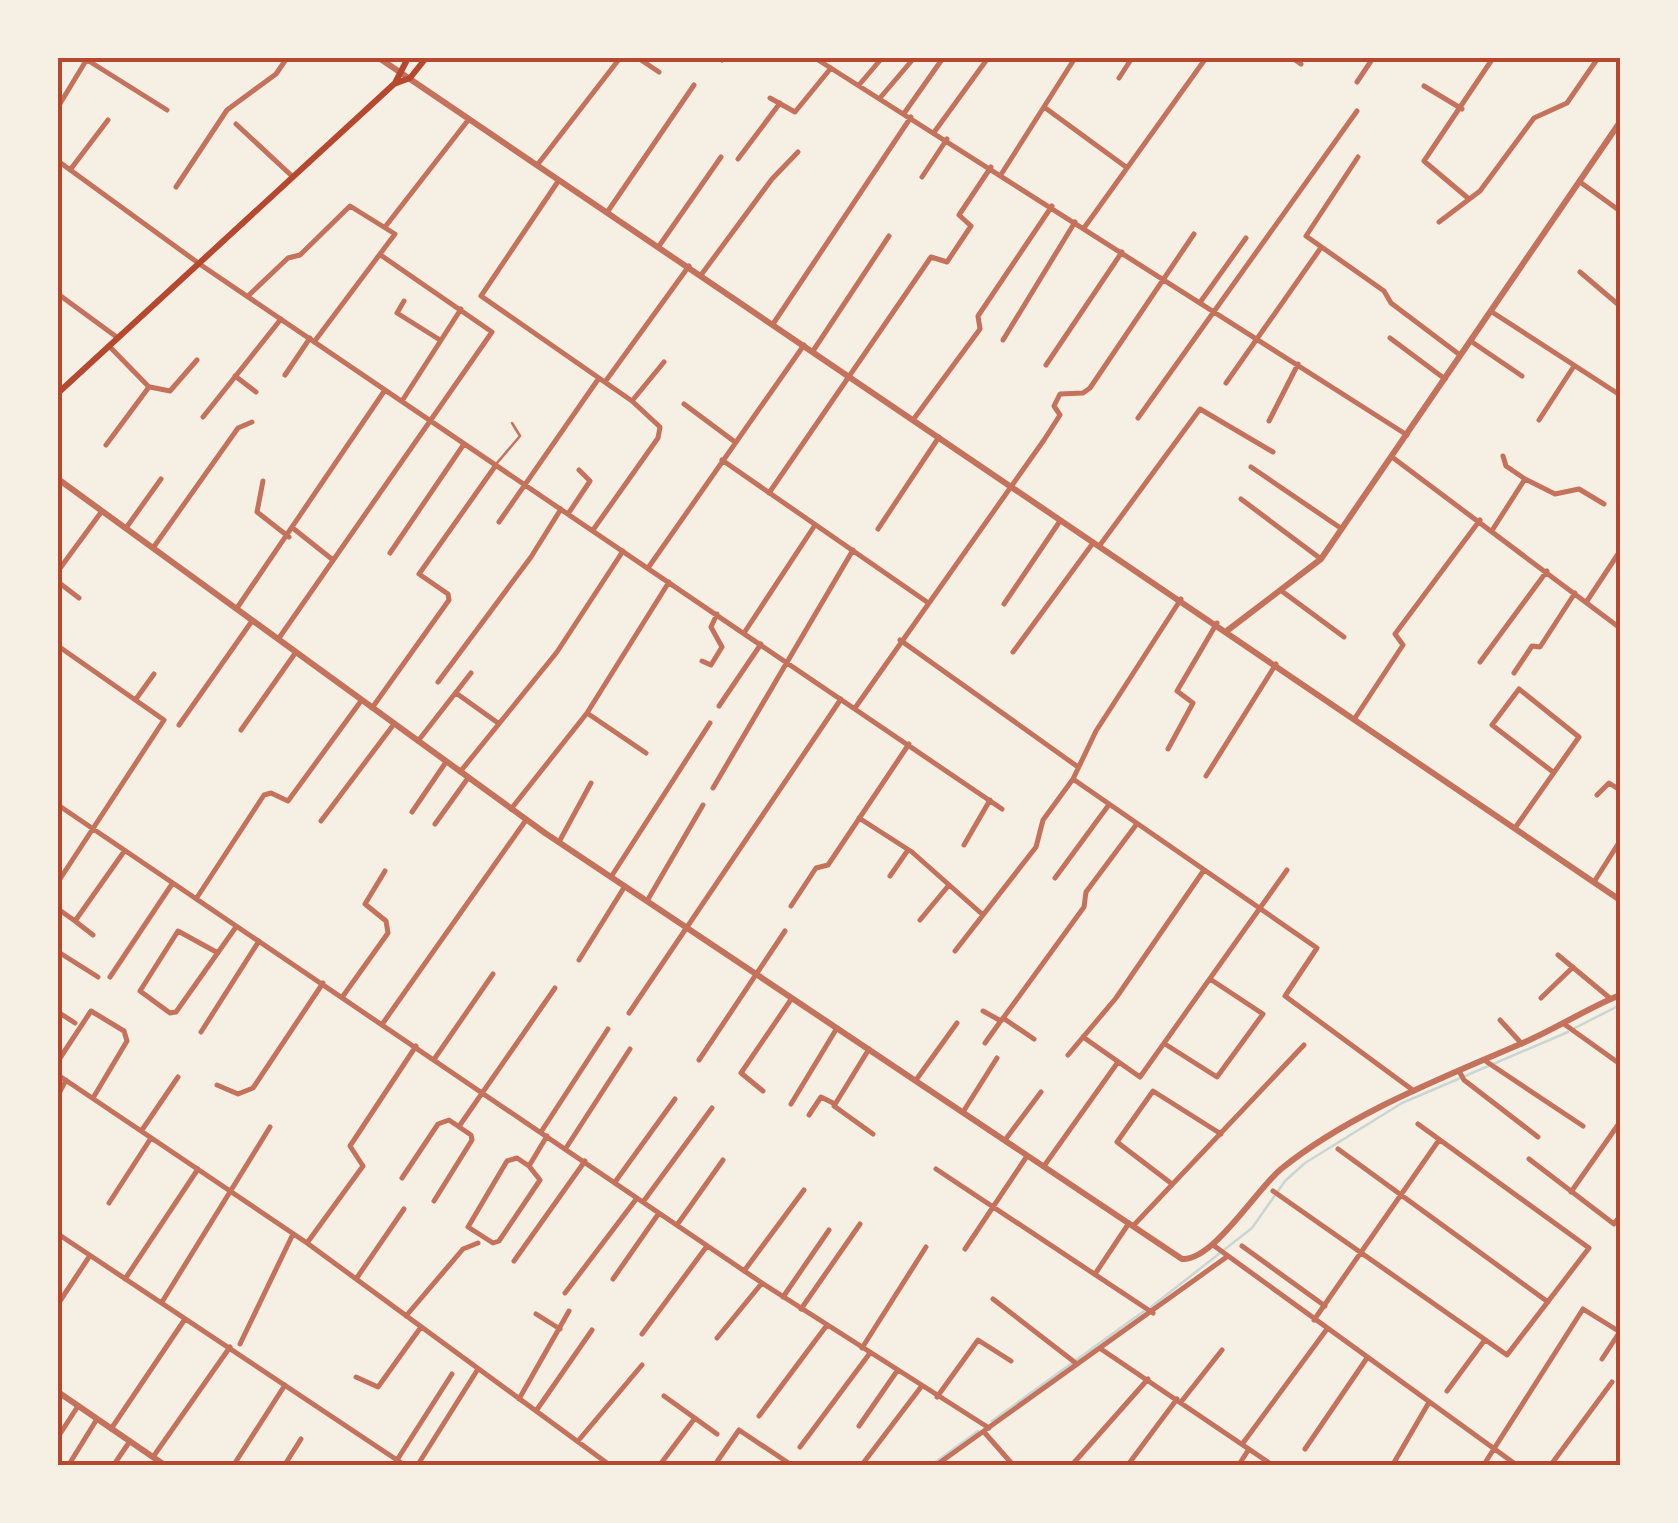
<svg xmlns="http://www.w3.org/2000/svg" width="1678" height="1523" font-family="Lato,sans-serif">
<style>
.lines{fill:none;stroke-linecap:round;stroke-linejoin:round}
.stream{stroke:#c9d6d2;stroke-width:2.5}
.service{stroke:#c5725c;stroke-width:2.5}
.minor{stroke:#c5725c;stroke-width:5}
.tertiary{stroke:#c5725c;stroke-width:6}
.secondary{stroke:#b5482f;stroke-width:6}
.neatline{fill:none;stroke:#b5482f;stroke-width:4}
</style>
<rect width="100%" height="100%" fill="#f6efe4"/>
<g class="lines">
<path class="stream" d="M1575 1028 1620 1005
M1151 1307 1252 1228 1285 1181 1305 1163 1402 1103 1568 1032
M992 1421 1144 1311
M930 1466 978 1431"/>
<path class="service" d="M497 463 520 436 512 423"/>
<path class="minor" d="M84 58 167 110
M638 58 659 72
M815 58 1407 435
M1292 58 1301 64
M722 60 724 58
M1119 78 1132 58
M1357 82 1373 58
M859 85 882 58
M1424 86 1462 109
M770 98 795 112 831 68
M880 98 914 58
M58 107 87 59
M1044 107 1126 167
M905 112 943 58
M236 124 293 177
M935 131 988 58
M1358 157 1306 236 1384 291 1391 303 1460 355
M738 159 780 103
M58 161 201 265 1002 809
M538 164 620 58
M70 170 108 120
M1002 173 1075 58
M922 177 947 139
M559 180 481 296 632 401 660 427 658 438 593 530
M1580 182 1620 211
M176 187 227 110 276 74 287 58
M1469 199 1424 161 1493 58
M608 211 694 85
M1439 222 1480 191 1534 118 1567 103 1598 58
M385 227 469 119
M1084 228 1206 58
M659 246 721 157
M1580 272 1620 306
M701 275 772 179 798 152
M58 294 118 338
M248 296 288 258 300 255 350 206 395 234 314 342
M404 301 397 313 440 340
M1201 301 1246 238
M1492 312 1620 395
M773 324 911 117
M1390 338 1445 379
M1003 340 1075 222
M1472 342 1522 376
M813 351 889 236
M1046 365 1122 252
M285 375 310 338
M235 376 256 392
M605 382 689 266
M1226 383 1320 249
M150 387 170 391 197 360
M402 401 461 309
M632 401 664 362
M684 404 735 442
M203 417 281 319
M1138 418 1357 111
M913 420 980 329 978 316 1052 206
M1539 420 1574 366
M1269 421 1298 364
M106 445 149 387 109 346
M1503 456 1506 466 1525 479
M1392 457 1620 628
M722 460 927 602
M1251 467 1342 529
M263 481 257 512 289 537
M769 493 931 257 947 262 971 226 959 215 991 167
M1241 499 1321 559
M568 514 590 481 579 470
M499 522 599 378
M126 528 161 479
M294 529 333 560
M878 529 939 437
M1493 529 1525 479 1555 494 1579 489 1604 504
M1100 545 1200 409 1273 452
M153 548 238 428 252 422
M390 553 464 444
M648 568 804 345
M58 571 102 511
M58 582 79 598
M1283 592 1344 637
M1587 601 1620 551
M1004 604 1060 521
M237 608 385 390
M744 633 815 525
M279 638 492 332 382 256
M900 640 1078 767
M58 646 164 720 58 882
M1013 652 1093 543
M702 661 711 665 722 647 711 627 717 614
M1480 662 1547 571
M1514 673 1532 646 1540 647 1575 593
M438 682 531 557 561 509
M456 693 498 723
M136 699 154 674
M719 706 761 644
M372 708 449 600 448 594 419 574 496 465
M855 708 1044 440 1060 415 1054 406 1060 394 1083 393 1090 388 1194 234
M587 713 646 753
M1355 718 1403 645 1395 634 1480 520
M179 725 252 621
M241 730 296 652
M418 741 471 673
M1168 749 1193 703 1177 691 1217 623
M460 772 557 652 623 551
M1206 776 1276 664
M1073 779 1317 948 1285 996 1414 1091
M713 788 853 550
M1597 795 1609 783 1620 790
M58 805 762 1283 989 1428
M511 809 587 713 669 582
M412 812 446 762
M859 818 912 852 983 915
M321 821 394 724
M435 824 468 778
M1515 828 1579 737 1519 689 1492 725 1553 772
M559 842 591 783
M964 845 990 800
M890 876 908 850
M611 877 710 723
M1055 878 1108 806
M1594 882 1620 841
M196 899 264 795 271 793 288 801 361 701
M647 901 703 805
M791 906 816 868 828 865 909 744
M58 909 75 921
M920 920 949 885
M93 935 75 921 123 853
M955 951 1036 847 1043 820 1073 779 1096 731 1181 599
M218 953 178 931 140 991 170 1013 176 1012 236 927
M1558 955 1611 999
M58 957 60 953 98 977
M579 960 625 886
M110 977 172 884
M343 996 388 933 386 921 365 904 385 871
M1541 998 1573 967
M983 1011 1001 1021 1084 907 1086 892 1136 825
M58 1012 75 1023
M629 1013 841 699
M1003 1018 1034 1039
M1500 1020 1522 1044
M383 1023 526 820
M1564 1024 1620 1064
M201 1032 259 941
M1083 1037 1140 1077 1287 870
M985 1043 1000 1022
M1165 1044 1217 1077 1263 1014 1210 979
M869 1049 834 1106 873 1134
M1068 1055 1116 998 1204 870
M435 1058 493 974
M699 1060 785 931
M1484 1060 1583 1126
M58 1061 91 1011 124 1031 127 1041 93 1098
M1459 1071 1464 1080 1538 1137
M58 1075 307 1243 611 1466
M916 1080 957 1023
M217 1085 238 1094 253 1088 323 983
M763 1091 741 1073 792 998
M58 1095 66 1080
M791 1104 837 1028
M963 1112 997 1058
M809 1115 821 1097 835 1104
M460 1125 555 988
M142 1130 178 1077
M541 1132 608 1029
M1005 1140 1041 1092
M566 1148 630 1049
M1338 1149 1548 1302
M1529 1159 1614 1224 1620 1216
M529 1166 517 1158 507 1161 468 1227 493 1243 499 1241 540 1180 529 1166 547 1136
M1044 1166 1118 1062
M936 1169 1153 1313
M402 1178 438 1124 449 1120 471 1135 472 1140 434 1201
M615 1182 675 1099
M1172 1184 1117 1142 1153 1091 1221 1134
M1273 1191 1507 1355 1589 1248 1418 1124
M1571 1192 1620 1122
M643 1202 712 1108
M109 1203 151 1138
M677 1225 723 1160
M1133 1226 1304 1045
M58 1234 406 1466
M307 1243 363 1166 350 1146 416 1046
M1213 1245 1518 1466
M1242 1246 1325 1306
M965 1249 1027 1156
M514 1261 585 1161
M744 1271 804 1190
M1095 1274 1129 1223
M125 1279 198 1169
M356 1279 404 1209
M613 1279 659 1213
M565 1293 637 1198
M783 1297 829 1230
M993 1299 1077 1364
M162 1302 270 1127
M58 1304 89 1257
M801 1309 860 1224
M536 1314 560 1329
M406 1316 463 1249 478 1243
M1314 1320 1439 1140
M642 1334 707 1246
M717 1338 762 1283
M240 1344 293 1234
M862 1348 926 1247
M1101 1349 1274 1466
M1602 1359 1619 1333
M356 1377 378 1387 421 1327
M1447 1391 1484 1341
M664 1396 717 1434
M937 1397 978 1340 1011 1361
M519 1399 569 1311
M1181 1402 1222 1350
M536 1411 592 1330
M759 1416 827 1325
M859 1426 897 1371
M111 1429 185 1319
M984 1432 1014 1466
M58 1437 78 1406
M578 1441 642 1365
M1243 1443 1327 1329
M800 1447 870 1353
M1305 1449 1367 1358
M153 1457 230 1347
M397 1460 452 1374
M68 1466 97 1419
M113 1466 130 1441
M233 1466 285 1385
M284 1466 301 1439
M417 1466 478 1369
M659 1466 695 1418
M714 1466 739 1430 793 1466
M861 1466 921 1387
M935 1466 1228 1256
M1071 1466 1148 1379
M1127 1466 1177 1399
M1238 1466 1249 1449
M1392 1466 1428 1404
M1483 1466 1583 1309 1620 1332
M1550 1466 1612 1382"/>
<path class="tertiary" d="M379 58 1620 900
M58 479 545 833 1182 1259C1213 1261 1256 1190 1281 1169 1352 1112 1443 1078 1525 1042 1557 1028 1588 1008 1620 995
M1228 630 1321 559 1620 122
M58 1392 166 1466"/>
<path class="secondary" d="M395 83 408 58
M58 393 394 84 410 78 426 58"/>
</g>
<rect width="1678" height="1523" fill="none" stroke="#f6efe4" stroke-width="120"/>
<rect x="60" y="60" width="1558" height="1403" class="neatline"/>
</svg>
